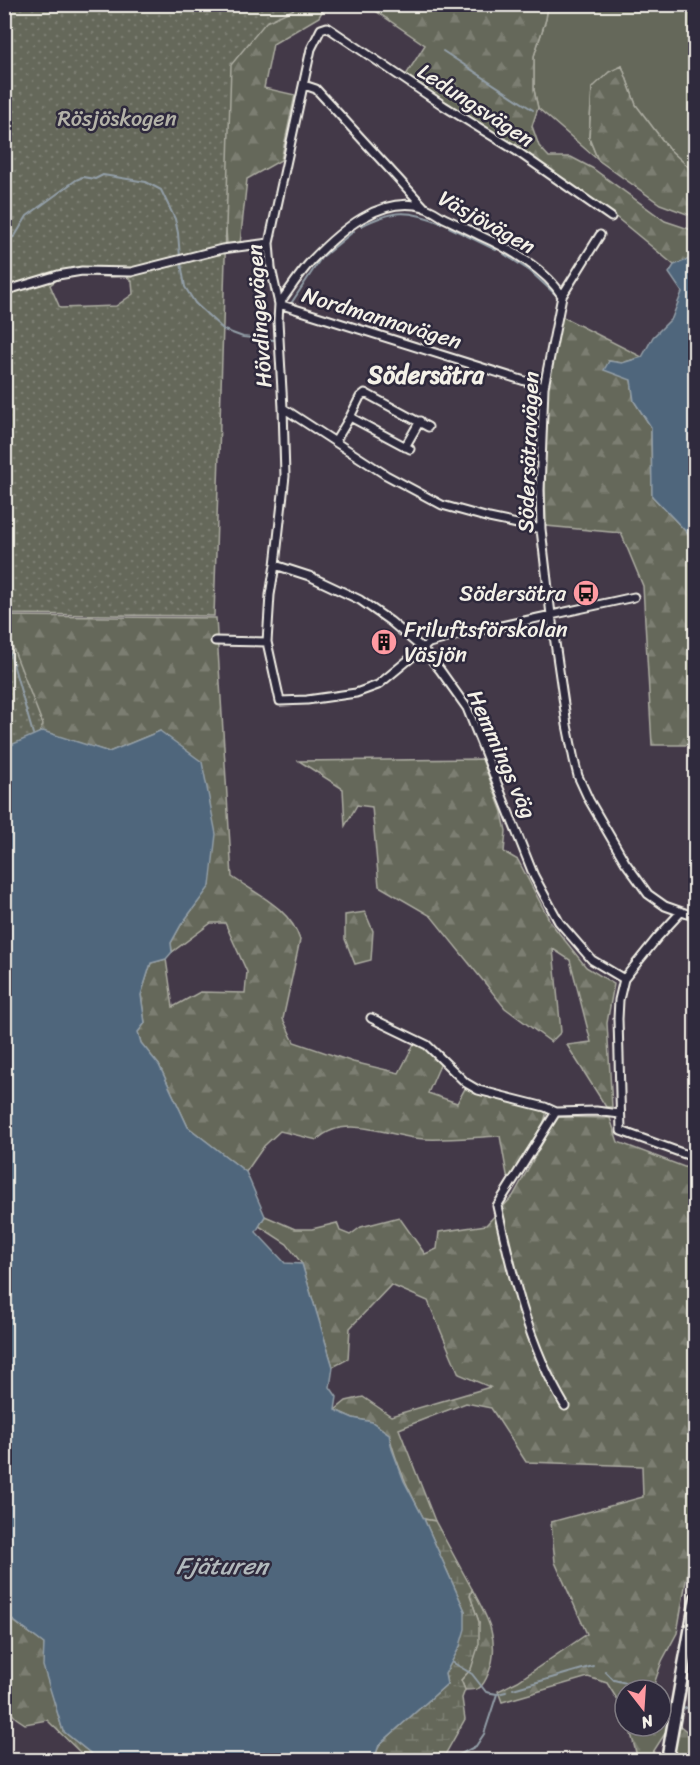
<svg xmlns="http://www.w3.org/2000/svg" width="700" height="1765" font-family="Sriracha,sans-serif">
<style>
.grass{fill:#65685a;stroke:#acaca1;stroke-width:1.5}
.forest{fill:url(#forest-firs);stroke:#acaca1;stroke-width:1.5}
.wetland{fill:url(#wetland-marsh);stroke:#acaca1;stroke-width:1.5}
.park{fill:url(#park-dots);stroke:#acaca1;stroke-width:1.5;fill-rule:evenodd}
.water{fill:#50667b;stroke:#929ea7;stroke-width:1.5}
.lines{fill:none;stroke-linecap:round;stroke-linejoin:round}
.stream{stroke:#929ea7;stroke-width:2}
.street-casing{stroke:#f4f1e8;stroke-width:11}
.secondary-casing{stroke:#f4f1e8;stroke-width:15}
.street{stroke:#2f2a3d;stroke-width:7}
.secondary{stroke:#2f2a3d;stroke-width:10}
.labels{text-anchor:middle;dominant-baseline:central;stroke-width:5;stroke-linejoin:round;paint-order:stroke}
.street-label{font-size:22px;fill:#f4f1e8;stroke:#2f2a3d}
.park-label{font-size:22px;fill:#b4b3a8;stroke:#2f2a3d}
.poi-label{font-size:22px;fill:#f4f1e8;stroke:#2f2a3d;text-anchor:end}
.neighbourhood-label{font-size:24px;font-weight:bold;fill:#f4f1e8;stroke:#2f2a3d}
.water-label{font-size:24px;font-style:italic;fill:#b2b9bc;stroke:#2f2a3d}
</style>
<defs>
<pattern id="forest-firs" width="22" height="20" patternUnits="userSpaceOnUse" patternTransform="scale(1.5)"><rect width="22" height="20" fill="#65685a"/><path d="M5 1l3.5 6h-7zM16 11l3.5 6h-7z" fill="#7c7e72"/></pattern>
<pattern id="wetland-marsh" width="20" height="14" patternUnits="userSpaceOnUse" patternTransform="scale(1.5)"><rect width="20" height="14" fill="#65685a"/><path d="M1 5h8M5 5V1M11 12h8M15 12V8" fill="none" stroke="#7c7e72"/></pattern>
<pattern id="park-dots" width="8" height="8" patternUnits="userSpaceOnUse" patternTransform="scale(1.5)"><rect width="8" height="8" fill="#65685a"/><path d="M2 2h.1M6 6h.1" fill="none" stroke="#7c7e72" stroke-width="1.8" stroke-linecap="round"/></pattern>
</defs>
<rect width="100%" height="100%" fill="#433948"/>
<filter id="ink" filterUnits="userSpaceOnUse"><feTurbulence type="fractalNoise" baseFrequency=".0167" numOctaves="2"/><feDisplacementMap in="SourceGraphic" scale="12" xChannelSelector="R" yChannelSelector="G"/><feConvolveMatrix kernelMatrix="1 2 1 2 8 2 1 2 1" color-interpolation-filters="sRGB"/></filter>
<g filter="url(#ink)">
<path class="grass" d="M548 5H695V173L669 149 636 105 622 66 592 88 589 138 598 160 538 108 534 90V56L546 19Z"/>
<path class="forest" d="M135 5H326L319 17 273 44 264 88 295 95 281 160 247 179 240 244H227L222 167Z
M367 5H548L546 19 534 56V90L538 108 532 126 539 146 549 157H571L592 168 665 221 695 231V258L674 265 600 204 406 75 425 45Z
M622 66 636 105 669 149 695 173V217L660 204 598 160 589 138 592 88 609 72Z
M561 316 642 357 622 363 609 361 631 380 634 401 651 427 652 496 695 541V745H652L643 586 621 533 546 526 544 453 548 388Z
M5 616 216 618 232 877C257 894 291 909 300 940L283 1019 294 1042 353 1062 399 1073 415 1042 432 1053 441 1063 428 1093 457 1103 466 1087 547 1112 543 1125 510 1179 507 1175 500 1136C475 1137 449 1140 425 1139 391 1138 345 1112 317 1140L280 1131 264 1146 246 1172 188 1127 159 1065 141 1043 138 1032 145 1023 141 995 151 963 166 959 173 1007 200 992 245 993 247 972 225 923H211L172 952 171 943 181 925 210 885 160 731 109 752 43 732 33 734 4 694Z
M482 759 502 812 506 831 504 852 518 860 551 923 586 967 614 984 607 1023 612 1107H606L567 1045 591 1042 570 960 553 949 561 1032 551 1042 505 1008 431 916 379 886 372 807 357 805 345 826 343 789 299 761Z
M365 912 373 931 371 960 355 964 345 939V915Z
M557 1117 610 1118 618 1142 695 1171V1529L677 1633 662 1661 652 1690H625V1712L607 1683 588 1677 502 1702 498 1691 518 1681 587 1634 555 1562 551 1522 643 1497 642 1466 526 1462 491 1408 466 1403 399 1429 435 1521 424 1519C410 1492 396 1465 389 1434L372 1422 353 1418 335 1410 346 1401 363 1397 391 1416 490 1387 459 1374 428 1301 391 1285 350 1328 348 1359 333 1367 302 1264 287 1244 259 1226 265 1216 295 1229H312L337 1223 340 1231 350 1235 361 1227 399 1217 425 1254 437 1249 439 1232 486 1225 513 1196Z
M472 1589C487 1616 501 1641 489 1672 487 1677 484 1685 479 1688 476 1690 469 1690 465 1690L461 1680 471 1669 479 1622 470 1596Z
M4 1614 44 1644V1666L63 1731 99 1760H88L47 1720 25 1724 16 1718 5 1706Z
M661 1701 670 1706 666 1732 648 1760H638L629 1726H661Z
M679 1725 695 1738V1760H672Z"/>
<path class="wetland" d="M424 1519 435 1521 472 1589 470 1596 479 1622V1644L471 1669 461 1680 465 1690 462 1698 465 1719 442 1760H374L379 1745 447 1684 445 1674 460 1646 465 1611Z"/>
<path class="park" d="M5 5H303L266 22 231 65 214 616 5 614ZM79 275 110 277 126 276 132 281 133 294 116 306 60 308 50 285 60 278Z
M4 625 43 725 25 761 4 776Z"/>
<path class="water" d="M692 258H695V541L652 496 651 427 634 401 631 380 604 370 609 361 622 363 642 357 653 337 672 318 682 292 669 273 674 265Z
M43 731 109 752 160 731 202 762 216 834 210 886 181 925 171 943 172 952 166 959 151 963 141 995 145 1023 138 1032 141 1043 159 1065 188 1127 246 1172 265 1216 256 1232 285 1263 302 1264 333 1367 330 1387 337 1397 335 1410 353 1418 372 1422 389 1434 392 1449 404 1481 424 1519 465 1611V1629L460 1646 445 1674 447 1684 379 1745 374 1760H99L63 1731 43 1666 44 1644 5 1614 4 748Z"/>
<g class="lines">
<path class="stream" d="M443 51 533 110
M361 226C393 210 408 209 441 223
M449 227 496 250
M4 242 15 236 27 216 76 180 83 177 95 179 103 175 146 182 161 190 175 219 178 233 180 257
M504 254 530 271 556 295
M181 263 185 287 195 303 224 330 243 337 274 340
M292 302 321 258 354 231
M4 632 33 734
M452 1662 472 1674 486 1692 497 1694
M605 1671 614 1680 626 1683 631 1690
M513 1689 593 1666
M661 1708 669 1709
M683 1709 692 1706
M450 1760 476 1746 484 1734 497 1694 506 1692"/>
<defs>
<path id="street" d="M304 85 316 89 425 208
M611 217 515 150 444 106 327 27 321 29 311 49 269 243 271 268 279 304 278 321 283 408 285 476 275 565 270 595 267 642 280 701 307 700 356 693 378 685 429 643 455 636 634 597
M600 235 562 296 544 387 540 490 541 529 551 615 567 725 574 760 578 776 589 800 625 862 648 894 665 906 696 917
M4 291 58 275 82 271 131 272 222 249 269 243
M279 304C290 289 300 273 312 260 339 232 381 194 424 207 431 210 438 214 444 218 457 224 469 230 481 236 508 248 547 270 562 296
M279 304 544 387
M283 408 386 475 442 505 489 518 541 529
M350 417 360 397 365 393 428 427
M335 442 350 417 410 449
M405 447 420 421
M275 565 309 576 360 600 390 621 422 648 440 670 467 708 534 876 559 922 592 960 624 979
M215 641 267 642
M681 912 657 938 624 979 619 1000 618 1019 621 1131 696 1158
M371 1018 427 1045 466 1083 478 1090 545 1107 556 1112
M565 1406C528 1345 512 1274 497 1206L556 1112 596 1111 620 1114"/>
<path id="secondary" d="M667 1760 696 1598"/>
</defs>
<use href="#street" class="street-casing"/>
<use href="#secondary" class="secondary-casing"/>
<use href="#street" class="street"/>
<use href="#secondary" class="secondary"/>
</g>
</g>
<defs>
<symbol id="bus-disc" viewBox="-11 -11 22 22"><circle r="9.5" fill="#ff9aa2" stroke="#2f2a3d"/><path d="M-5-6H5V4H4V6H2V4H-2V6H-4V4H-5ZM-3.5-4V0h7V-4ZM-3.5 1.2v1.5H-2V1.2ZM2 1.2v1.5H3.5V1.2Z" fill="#111"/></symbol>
<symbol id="building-disc" viewBox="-11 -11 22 22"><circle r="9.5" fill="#ff9aa2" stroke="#2f2a3d"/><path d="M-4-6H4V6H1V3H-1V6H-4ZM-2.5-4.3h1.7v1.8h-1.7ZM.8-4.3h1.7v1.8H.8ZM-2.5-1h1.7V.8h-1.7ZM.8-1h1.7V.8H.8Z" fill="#111"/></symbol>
</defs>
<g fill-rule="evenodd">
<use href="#bus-disc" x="571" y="578" width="30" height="30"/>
<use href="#building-disc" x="369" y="627" width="30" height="30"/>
</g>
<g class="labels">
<g class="street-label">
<text transform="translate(476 105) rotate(33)">Ledungsvägen</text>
<text transform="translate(487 222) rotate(29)">Väsjövägen</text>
<text transform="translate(259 316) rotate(-94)">Hövdingevägen</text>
<text transform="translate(382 318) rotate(17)">Nordmannavägen</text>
<text transform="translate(528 452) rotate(-88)">Södersätravägen</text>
<text transform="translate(502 754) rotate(66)">Hemmings väg</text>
</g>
<g class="park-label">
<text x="117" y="118">Rösjöskogen</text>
</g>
<g class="poi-label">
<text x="566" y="593">Södersätra</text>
<text x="404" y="629" text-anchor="start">Friluftsförskolan<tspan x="404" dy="25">Väsjön</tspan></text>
</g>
<g class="neighbourhood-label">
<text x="426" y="375">Södersätra</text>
</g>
<g class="water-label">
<text x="222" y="1566">Fjäturen</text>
</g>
</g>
<rect width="700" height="1765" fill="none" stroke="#2f2a3d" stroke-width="24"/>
<rect x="12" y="12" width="676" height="1741" fill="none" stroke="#f4f1e8" stroke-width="2" filter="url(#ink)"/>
<g transform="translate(643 1708) rotate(163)"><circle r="28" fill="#2f2a3d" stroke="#7e7a81" stroke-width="1.5"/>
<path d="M0-4.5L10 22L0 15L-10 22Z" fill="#ff9aa2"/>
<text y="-9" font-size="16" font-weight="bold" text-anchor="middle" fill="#f4f1e8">N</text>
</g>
</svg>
